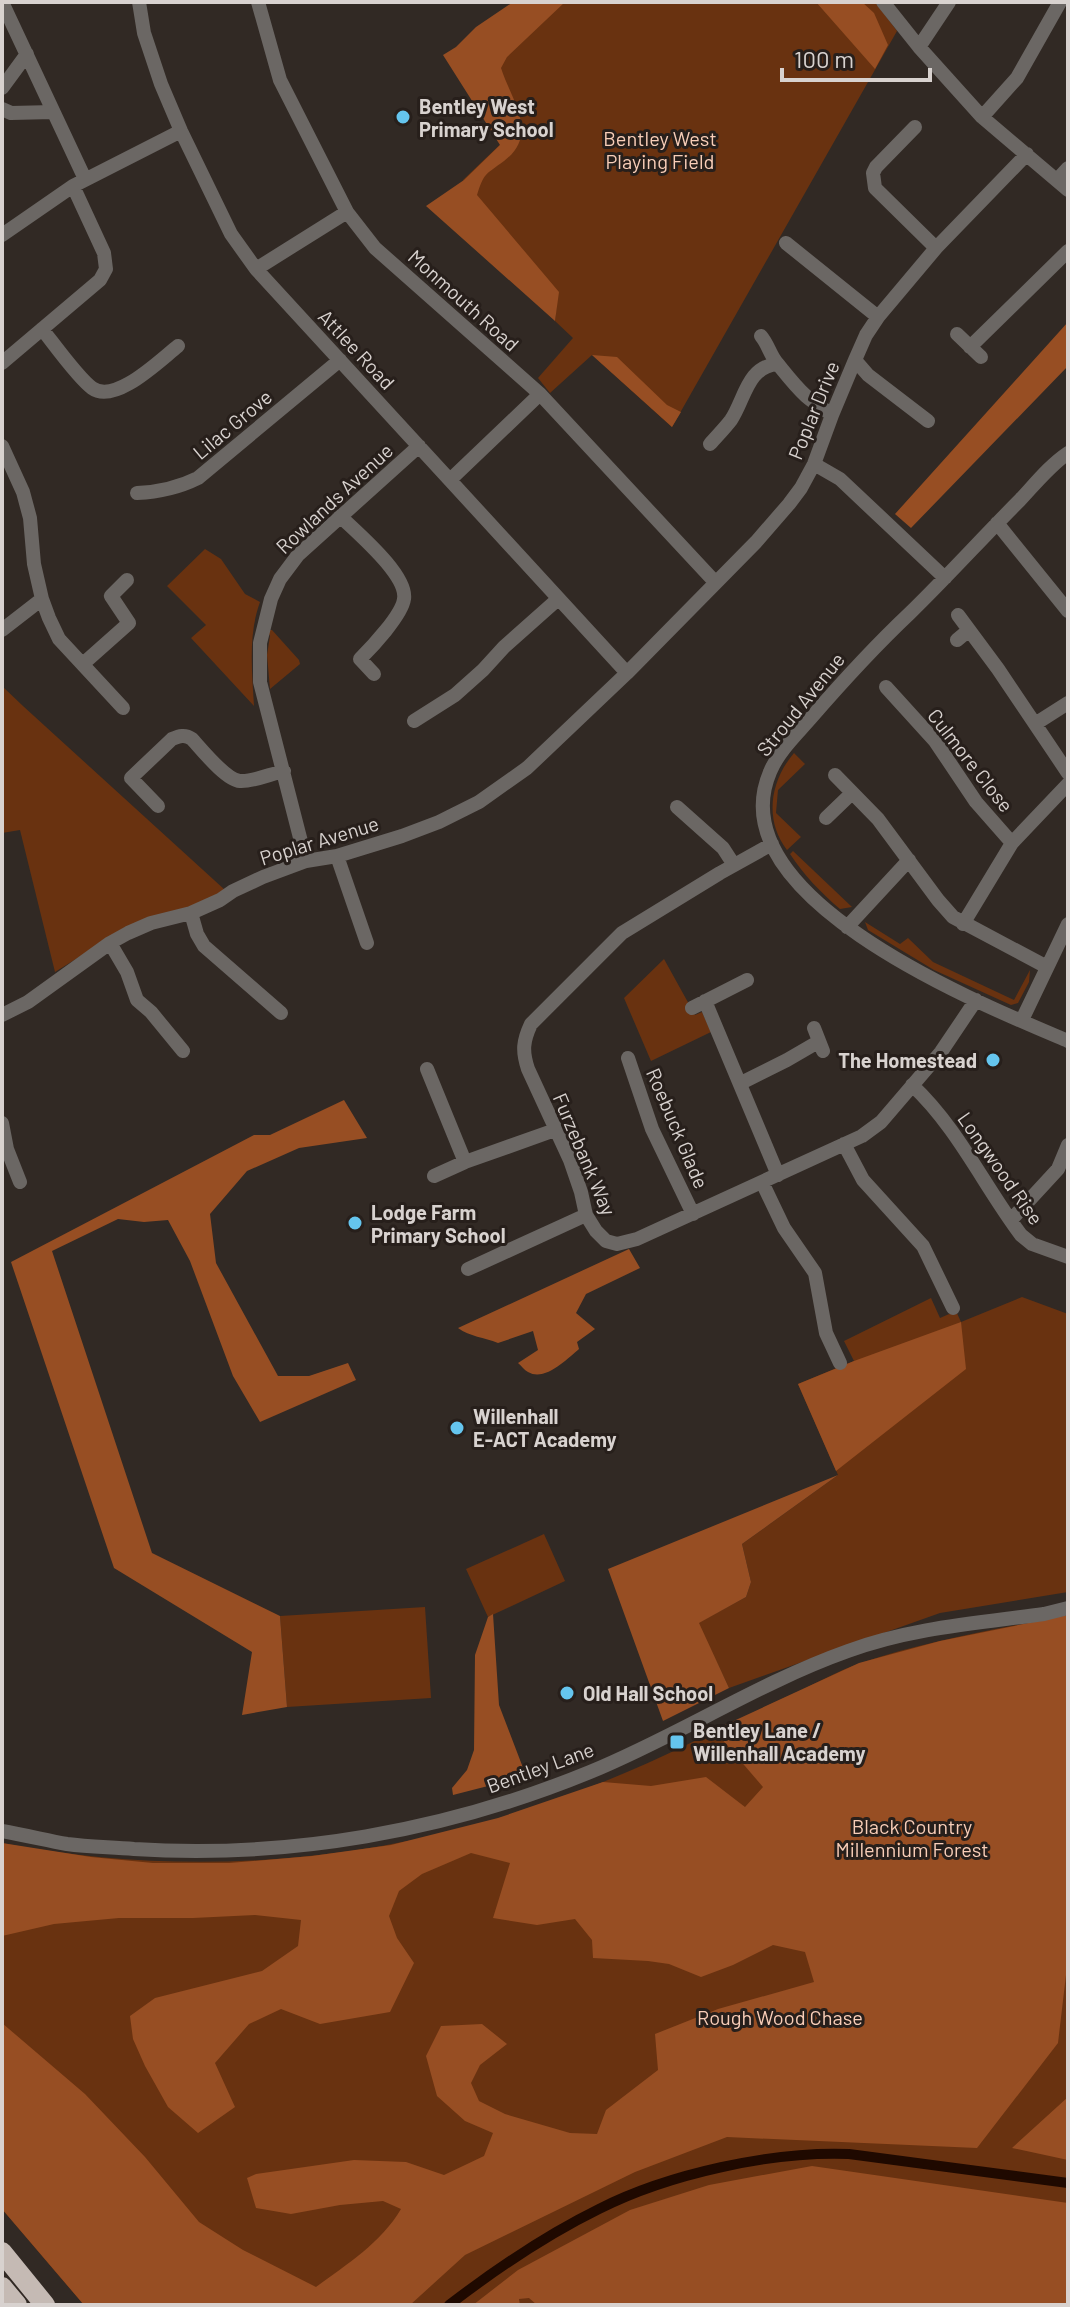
<svg xmlns="http://www.w3.org/2000/svg" width="1070" height="2307" font-family="Barlow,sans-serif">
<style>
.green{fill:#693210}
.forest{fill:#974e23}
.lines{fill:none;stroke-linecap:round;stroke-linejoin:round}
.canal{stroke:#1f0900;stroke-width:10}
.minor{stroke:#6b6764;stroke-width:14}
.highway{stroke:#c5bab4;stroke-width:20}
.poi-dot{fill:#65c5ee;stroke:#271f1b;stroke-width:3}
.labels{text-anchor:middle;dominant-baseline:central;stroke-width:6;stroke-linejoin:round;paint-order:stroke}
.poi-label{font-size:20px;font-weight:bold;fill:#d8d2cf;stroke:#271f1b;text-anchor:start}
.park-label{font-size:20px;fill:#f9ceb8;stroke:#271f1b}
.street-label{font-size:20px;fill:#d8d2cf;stroke:#271f1b}
</style>
<rect width="100%" height="100%" fill="#312924"/>
<path class="green" d="M538 2H875L897 31 672 427 592 355 550 393 538 378 573 338 555 321 558 292 463 180 513 132 461 56Z
M205 549 221 559 245 594 260 602C248 634 252 672 254 706L191 638 206 625 167 586Z
M267 630H272L299 660 300 664 270 689 267 655 270 636Z
M2 686 23 706 225 890 212 898 100 944 55 972 20 830 2 833Z
M794 753 805 764 778 790 776 813 801 837 787 850C764 820 770 781 794 753Z
M793 851 852 907 840 909C821 893 804 875 790 854Z
M865 922 900 944 908 938 933 962 1014 1000 1030 970 1029 982 1018 1003 1011 1005 934 970 868 930Z
M664 959 695 1015 702 1012 711 1032 651 1061 624 998Z
M1022 1297 1068 1314V1592L940 1613 729 1688 698 1623 746 1597 751 1582 742 1544 838 1475 798 1384 854 1361 844 1341 931 1298 940 1318 956 1311 961 1322Z
M544 1534 565 1581 488 1617 466 1569Z
M425 1607 431 1698 287 1707 280 1616Z
M1068 1615V2305H84L2 2209V1843C206 1882 410 1860 603 1782 668 1756 731 1722 795 1693 817 1683 839 1670 861 1663 928 1640 999 1629 1068 1615Z"/>
<path class="forest" d="M513 2H565L507 57 501 68C511 100 540 134 504 161 485 175 484 173 477 195L559 292 555 321 426 206 464 180 500 145 443 55 456 47 476 27Z
M816 2H862L874 13 888 45 875 69Z
M1068 322V366L911 528 895 514Z
M592 355 617 357 667 405 681 412 672 427Z
M344 1100 367 1138 299 1148 247 1171 210 1214 216 1263 278 1376H309L348 1363 356 1380 260 1422 233 1376 190 1261 168 1220 144 1222 118 1219 52 1251 152 1553 280 1616 287 1707 242 1715 252 1652 114 1568 11 1262 254 1135H270Z
M629 1249 640 1268 586 1294 576 1313 595 1329 577 1342 579 1349C567 1359 545 1382 528 1372 524 1370 522 1366 518 1363L538 1350 533 1331 498 1343C484 1337 470 1337 458 1328Z
M961 1322 966 1369 836 1471 798 1384 854 1361Z
M838 1475 742 1544 751 1582 746 1597 699 1623 729 1688 663 1721 608 1569Z
M493 1614 499 1705 525 1773 488 1786 453 1795 452 1788 467 1770 474 1750 475 1655 488 1617Z
M1068 1615V1958L1058 2043 977 2148 727 2137 635 2172 465 2255 410 2305H84L2 2209V2023L85 2094 145 2157 199 2222 243 2250 316 2287C347 2264 381 2243 401 2209L383 2201 340 2205 291 2214 256 2208 247 2178 256 2174 354 2160 406 2162 444 2175 484 2156 493 2133 465 2121 437 2096 426 2056 441 2026 482 2024 507 2044 480 2065 471 2083 479 2101 505 2114 570 2133 597 2134 606 2110 658 2070 655 2034 718 2009 814 1982 805 1952 773 1945 733 1965 701 1977 669 1964 648 1961 593 1958 592 1940 575 1919 537 1925 493 1918 510 1863 471 1853 422 1874 399 1891 389 1916 397 1938 414 1963 390 2012 320 2024 281 2009 249 2024 215 2063 235 2107 198 2133 168 2107 145 2066 133 2039 130 2016 155 1998 262 1971 298 1946 301 1920 255 1915 193 1918H119L54 1924 2 1936V1843L91 1857 153 1863H229L312 1856 391 1845 498 1818 603 1782 651 1786 706 1777 745 1807 763 1787 714 1730 859 1663 940 1641Z
M1068 2097V2160L1012 2148Z
M812 2166 1068 2203V2305H537L529 2298 519 2299 520 2305H473L518 2270 630 2210 709 2185Z"/>
<g class="lines">
<path class="canal" d="M449 2305C496 2269 546 2235 599 2209 668 2174 772 2151 849 2154L1068 2183"/>
<path class="minor" d="M2 2 85 179
M139 2 144 33 161 84 181 131 231 234 256 269 627 673
M258 2 280 80 347 212 375 248 540 394 715 582
M883 2 919 47 982 117 1068 190
M919 47 949 2
M2 88 27 54
M2 109 11 113 53 112
M982 117 1017 78 1060 2
M915 127 876 167 873 173 875 188 936 248
M1057 180 1068 168
M2 235 73 186 181 131
M786 243 878 317
M256 269 347 212
M42 329C54 344 78 378 92 388 115 405 160 360 178 346
M957 334 981 357
M761 336C768 344 770 355 777 363 786 374 795 386 806 396 814 403 823 408 832 415
M970 347 1068 251
M855 360 868 375 928 421
M2 363 100 280 106 269 104 253 73 186
M710 444C717 436 725 428 731 420 745 399 747 367 777 364
M2 446 23 492 30 518 34 564 42 599 49 618 59 639 123 708
M1068 453C1050 465 1035 484 1020 500 983 537 948 576 910 613 875 646 842 682 810 719 796 735 778 752 770 772 716 898 983 1005 1068 1041
M814 464 840 479 945 578
M451 479 540 394
M137 493C160 492 178 488 198 478L340 360
M340 516C356 532 408 575 404 599 402 615 372 647 360 659L374 674
M997 523 1068 611
M958 615 998 669 1068 773
M2 630 42 599
M957 640 969 630
M84 663 129 623 111 596 127 580
M886 687 935 741 976 802 1012 843
M414 721 455 695 483 670 504 647 558 599
M1035 724 1068 703
M835 775 878 819 938 900 953 917 1047 967
M158 806 131 778 172 739C179 736 185 734 192 739 202 750 226 780 240 781 253 782 270 774 284 771
M677 807 723 848 734 865
M826 818 852 793
M772 844 720 873 622 933 531 1024C523 1041 522 1051 528 1069L570 1160 581 1192 586 1215 596 1231 606 1241 617 1244 637 1239 862 1136 881 1122 941 1052 976 1000
M337 856 367 943
M306 861 260 682V643L271 599 280 579 298 555 419 446
M191 913 197 934 204 946 281 1013
M963 924 1012 843 1068 784
M847 927 909 860
M110 943 127 972 137 1000 151 1012 183 1051
M705 1001 778 1175
M692 1008 747 980
M2 1015 28 1002 110 943 128 933 151 923 191 913 220 900 233 891 263 877 306 861 337 856 402 836 439 822 479 802 527 768 627 673 756 542 789 504 801 488 814 464 832 415 855 360 866 335 878 317 936 248 1027 154
M1022 1020 1068 924
M814 1028 823 1051
M628 1058 652 1129 693 1214
M427 1069 465 1162 555 1130
M741 1083 787 1060 818 1042
M912 1085C958 1128 984 1186 1021 1235L1032 1244 1068 1257
M2 1123 7 1149 20 1182
M844 1144 863 1180 923 1246 953 1308
M434 1176 465 1162
M762 1182 784 1228 815 1273 826 1333 840 1363
M1011 1220 1058 1169 1068 1145
M468 1269 586 1215
M2 1831C24 1835 46 1840 67 1844 89 1847 112 1847 134 1849 289 1859 446 1831 590 1772 678 1736 758 1683 848 1651 910 1628 978 1623 1044 1614L1068 1608"/>
<path class="highway" d="M2 2252 45 2305
M2 2287 17 2305"/>
</g>
<g class="poi-dot">
<circle cx="403" cy="117" r="8"/>
<circle cx="993" cy="1060" r="8"/>
<circle cx="355" cy="1223" r="8"/>
<circle cx="457" cy="1428" r="8"/>
<circle cx="567" cy="1693" r="8"/>
<rect x="669" y="1734" width="16" height="16" rx="4"/>
</g>
<g class="labels">
<g class="poi-label">
<text x="419" y="106">Bentley West<tspan x="419" dy="23">Primary School</tspan></text>
<text x="977" y="1060" text-anchor="end">The Homestead</text>
<text x="371" y="1212">Lodge Farm<tspan x="371" dy="23">Primary School</tspan></text>
<text x="473" y="1416">Willenhall<tspan x="473" dy="23">E-ACT Academy</tspan></text>
<text x="583" y="1693">Old Hall School</text>
<text x="693" y="1730">Bentley Lane /<tspan x="693" dy="23">Willenhall Academy</tspan></text>
</g>
<g class="park-label">
<text x="660" y="138">Bentley West<tspan x="660" dy="23">Playing Field</tspan></text>
<text x="912" y="1826">Black Country<tspan x="912" dy="23">Millennium Forest</tspan></text>
<text x="780" y="2017">Rough Wood Chase</text>
</g>
<g class="street-label">
<text transform="translate(464 300) rotate(42)">Monmouth Road</text>
<text transform="translate(357 349) rotate(47)">Attlee Road</text>
<text transform="translate(813 410) rotate(-68)">Poplar Drive</text>
<text transform="translate(232 424) rotate(-40)">Lilac Grove</text>
<text transform="translate(334 498) rotate(-43)">Rowlands Avenue</text>
<text transform="translate(800 704) rotate(-51)">Stroud Avenue</text>
<text transform="translate(971 760) rotate(52)">Culmore Close</text>
<text transform="translate(319 840) rotate(-17)">Poplar Avenue</text>
<text transform="translate(678 1128) rotate(67)">Roebuck Glade</text>
<text transform="translate(585 1154) rotate(67)">Furzebank Way</text>
<text transform="translate(1001 1168) rotate(55)">Longwood Rise</text>
<text transform="translate(540 1767) rotate(-20)">Bentley Lane</text>
</g>
</g>
<rect width="1070" height="2307" fill="none" stroke="#d8d2cf" stroke-width="8"/>
<path d="M782 68v12h148v-12" fill="none" stroke="#d8d2cf" stroke-width="4"/>
<text x="794" y="68" font-size="24" fill="#d8d2cf" stroke="#271f1b" stroke-width="6" paint-order="stroke">100 m</text>
</svg>
